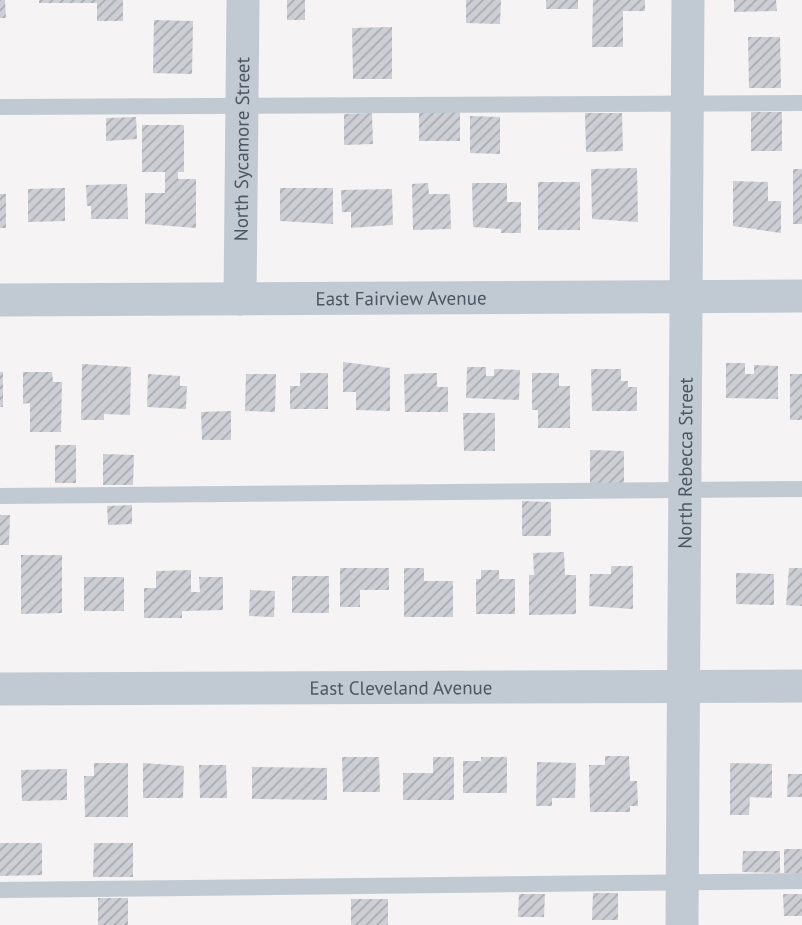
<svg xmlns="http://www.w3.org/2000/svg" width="802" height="925" font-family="'PT Sans',sans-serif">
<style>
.building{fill:url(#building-hatch)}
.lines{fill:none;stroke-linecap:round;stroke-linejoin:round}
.service{stroke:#c1cad2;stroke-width:16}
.minor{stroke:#c1cad2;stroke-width:33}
.labels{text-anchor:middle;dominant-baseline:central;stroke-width:6;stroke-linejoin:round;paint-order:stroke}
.street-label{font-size:19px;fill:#4a5661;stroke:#fff}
</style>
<defs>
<pattern id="building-hatch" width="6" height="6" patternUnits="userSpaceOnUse" patternTransform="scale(1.75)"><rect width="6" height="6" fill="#cdcfd5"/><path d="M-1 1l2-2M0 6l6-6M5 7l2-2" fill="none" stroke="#a8abb0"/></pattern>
</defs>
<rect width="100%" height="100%" fill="#f5f3f3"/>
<path class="building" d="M0 0H5L6 18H0Z
M39 0H123V21H97V3H39Z
M287 0H305V20H287Z
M466 0H501L500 24 466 23Z
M546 0H578V9H546Z
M593 0H645V11H623V47H592Z
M734 0H776L777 11 734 12Z
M154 20 193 21 192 74 153 73Z
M392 27V79H353L352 28Z
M748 37H780L781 88H749Z
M419 112H460V141H419Z
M751 112H782V151H751Z
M372 113 373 144 344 145V114Z
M585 113H622L623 151 586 152Z
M470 116 500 117V154L470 153Z
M136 117 137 139 106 141V118Z
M142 125H184V172H178V179H196V228L145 224V193H165V172H142Z
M637 168 638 222 592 219 591 169Z
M793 169H802V224H793Z
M733 181 768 182V201H781V233L733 226Z
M538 182H580V230H538Z
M428 183 429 194H450L451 229 413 230 412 184Z
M472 183H507V202H521V233H501V229L473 227Z
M127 184 128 219H91V206H87L86 185Z
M65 188V221L28 222V189Z
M280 188H333V224L280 221Z
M392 189 393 225 351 228V212H342L341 190Z
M0 194H6V228H0Z
M343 362 390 368V411L356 410V392H343Z
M726 363H745V374H754V365L778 366V399L726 398Z
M82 364 131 367 130 415 104 414V420H81Z
M467 367H486V376H494V369L520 370 519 400 466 398Z
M591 369H621V381H628V387H637V411H592Z
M0 372H3V407H0Z
M23 372H52L53 382H62L61 432H30V403L23 404Z
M300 373H328V409H290V386H300Z
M437 373V387H448V412H405L404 374Z
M532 373H559V386H570V428H538V410H532Z
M148 374 180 376V386H187L186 409 147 407Z
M246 374H276L275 412 245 411Z
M790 374H802V420H790Z
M231 411V440H202L201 412Z
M463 413H495V451H464Z
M55 445H76V483H55Z
M590 450 624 451V483H590Z
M103 454 134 455 133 485H103Z
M522 501 551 502V536H522Z
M132 505V524L108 525 107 506Z
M0 515H10L9 545H0Z
M564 552 565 575H576V614L529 615V575H534L533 553Z
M21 555H62V613L21 614Z
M611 566H633V609L589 606 590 574H611Z
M340 568H389V590H360V607H340Z
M404 568H424V581H453V617H404Z
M789 568H802V606L786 605Z
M191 570V592H200L199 577H223V610L182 611V618H144V588H156V571Z
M481 570H499V579H515V614H476V579H481Z
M736 573 774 574V605L736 604Z
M292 576H329V613H292Z
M84 577H124V611H84Z
M250 590 275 591 274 617 249 616Z
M605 756H629L630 781H637L638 806H630V812H590L589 765H605Z
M342 757H379L380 792H343Z
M433 757H454V800H403V773H433Z
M481 757H507V793H463V761H481Z
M537 762 576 763 575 798H552V806H536Z
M94 763H128V817H85L84 776H94Z
M143 763 184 766 183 798H143Z
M730 763 772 764V798L750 797 749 815H730Z
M199 765H226L227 798H200Z
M252 767 327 768V800L252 799Z
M67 769V800L22 801 21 770Z
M788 774H802V797H787Z
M0 843H42V875L0 876Z
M94 843H133V877H93Z
M784 849H802V873H784Z
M743 851H780V873L742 872Z
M593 893H618V920H592Z
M519 894H545L544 917H518Z
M783 894H802V916H784Z
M98 898H128V925H98Z
M351 899H388V925H351Z"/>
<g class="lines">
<path class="service" d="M0 107 802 103
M0 496 802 489
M0 890 802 881"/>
<g class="minor">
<path id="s1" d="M240 299 243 0"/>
<path id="s2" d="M0 300 802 296"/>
<path id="s3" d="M0 689 802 686"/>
<path id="s4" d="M682 925 688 0"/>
</g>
</g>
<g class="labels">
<g class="street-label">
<text stroke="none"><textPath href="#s1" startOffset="150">North Sycamore Street</textPath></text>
<text stroke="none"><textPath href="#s2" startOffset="401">East Fairview Avenue</textPath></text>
<text stroke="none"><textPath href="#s4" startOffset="462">North Rebecca Street</textPath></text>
<text stroke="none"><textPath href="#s3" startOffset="401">East Cleveland Avenue</textPath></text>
</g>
</g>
</svg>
